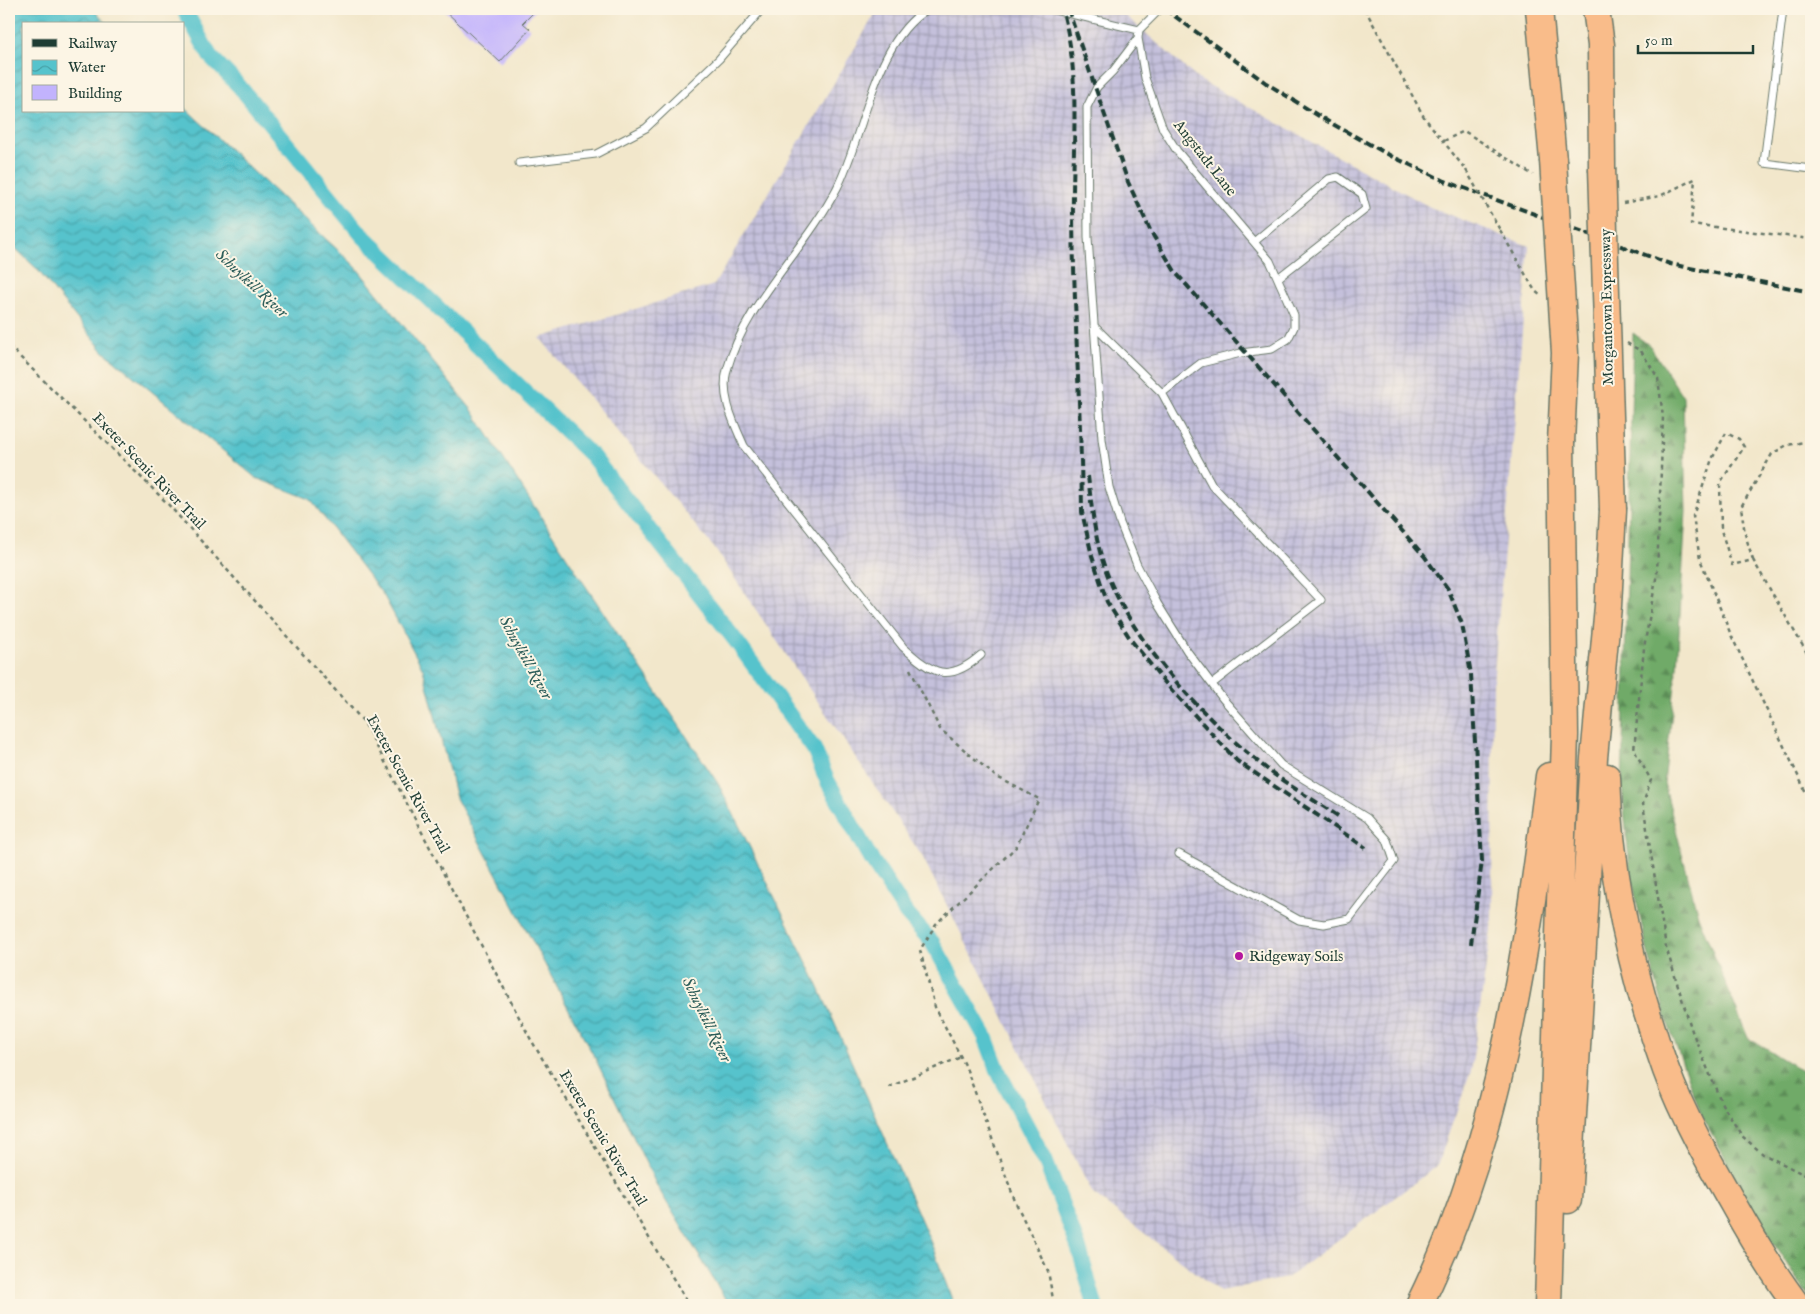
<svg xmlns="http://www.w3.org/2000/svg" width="1820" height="1314" font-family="'IM FELL English',serif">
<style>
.industrial{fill:url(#industrial-grid)}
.forest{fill:url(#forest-firs);stroke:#48744e}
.water{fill:url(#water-waves);stroke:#3a8080}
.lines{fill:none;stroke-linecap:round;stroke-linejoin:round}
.canal{stroke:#56c3cc;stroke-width:16}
.building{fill:#c2b3fd}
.lane-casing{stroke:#697869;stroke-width:9}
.highway-casing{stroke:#697869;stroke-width:29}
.path{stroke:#697869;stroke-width:2.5;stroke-dasharray:4 4;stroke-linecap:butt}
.lane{stroke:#fff;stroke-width:7}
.highway{stroke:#f9bc8a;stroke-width:26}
.rail{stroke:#1f3d34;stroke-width:4;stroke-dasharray:8 4;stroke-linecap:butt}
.highway-bridge-casing{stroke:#697869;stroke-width:29;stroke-linecap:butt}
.path-bridge{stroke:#697869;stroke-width:2.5;stroke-dasharray:4 4;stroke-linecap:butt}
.highway-bridge{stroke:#f9bc8a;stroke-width:26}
.poi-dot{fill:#b5179e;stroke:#fcf5e5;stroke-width:2}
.labels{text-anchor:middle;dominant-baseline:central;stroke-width:4;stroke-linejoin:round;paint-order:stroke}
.street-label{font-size:15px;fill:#1f3d34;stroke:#fcf5e5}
.poi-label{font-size:15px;fill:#1f3d34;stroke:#fcf5e5;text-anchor:start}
.water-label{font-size:16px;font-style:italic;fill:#2d5e5a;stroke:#fcf5e5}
</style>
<defs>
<pattern id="industrial-grid" width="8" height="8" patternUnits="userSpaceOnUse" patternTransform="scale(1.25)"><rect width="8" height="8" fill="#c4c0db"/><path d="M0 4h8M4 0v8" fill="none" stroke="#9f9db2"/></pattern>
<pattern id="forest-firs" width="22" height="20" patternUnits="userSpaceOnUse" patternTransform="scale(1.25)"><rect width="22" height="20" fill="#70aa68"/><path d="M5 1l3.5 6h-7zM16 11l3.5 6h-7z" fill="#5b8c56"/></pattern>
<pattern id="water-waves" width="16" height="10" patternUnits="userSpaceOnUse" patternTransform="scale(1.25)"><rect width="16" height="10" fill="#56c3cc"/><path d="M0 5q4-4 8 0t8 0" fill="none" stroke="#47a0a6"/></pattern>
</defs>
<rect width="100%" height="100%" fill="#fcf5e5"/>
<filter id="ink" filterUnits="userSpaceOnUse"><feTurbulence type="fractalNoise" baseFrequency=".02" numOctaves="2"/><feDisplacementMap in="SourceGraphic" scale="10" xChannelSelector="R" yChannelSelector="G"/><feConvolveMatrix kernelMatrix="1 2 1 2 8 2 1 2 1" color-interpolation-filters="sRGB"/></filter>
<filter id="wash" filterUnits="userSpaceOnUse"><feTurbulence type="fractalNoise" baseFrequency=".0096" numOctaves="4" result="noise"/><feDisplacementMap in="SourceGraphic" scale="20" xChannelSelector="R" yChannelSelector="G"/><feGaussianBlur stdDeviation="1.12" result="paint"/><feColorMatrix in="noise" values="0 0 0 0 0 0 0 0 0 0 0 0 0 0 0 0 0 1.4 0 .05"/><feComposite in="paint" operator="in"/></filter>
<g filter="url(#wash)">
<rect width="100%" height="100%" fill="#f2e7cb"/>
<path class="industrial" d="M878 9H1118L1198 79 1430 207 1529 246 1493 685 1492 923 1471 1071 1437 1166 1287 1278 1220 1291 1093 1194 922 856 715 549 540 338 714 285Z"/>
<path class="forest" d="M1633 333 1650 346 1683 397 1686 511 1677 667 1664 783 1698 916 1748 1038 1806 1073 1811 1071V1299L1805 1292 1759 1221 1701 1114 1668 1024 1647 949 1630 871 1622 787Z"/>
<path class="water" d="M9 9H93L107 24H24V111H184V107L355 266 472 410 583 582 719 785 816 981 931 1243 954 1305H729L658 1188 596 1060 456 798 423 669 384 596 310 499 256 478 103 351 37 269 9 242Z"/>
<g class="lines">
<path class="canal" d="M184 9 210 56 239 86 362 235 592 456 736 641 814 749 827 780 868 854 906 913 932 942 985 1036 1000 1075 1045 1160 1079 1249 1095 1305"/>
</g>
<g id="blocks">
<path class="building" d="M443 9H537L523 23 530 29 500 62Z"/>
</g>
</g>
<g filter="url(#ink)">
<use href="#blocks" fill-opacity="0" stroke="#697869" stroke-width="1"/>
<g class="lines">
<defs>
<path id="lane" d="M928 9C874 40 864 136 837 188 805 250 745 303 727 370 720 396 734 423 744 446L903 647C933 674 948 684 981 655
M1050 9 1139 30
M1160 9 1139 30 1138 38 1145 78 1163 129 1177 151 1270 261 1294 315V327L1288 339 1272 349 1241 353 1201 363 1162 393
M1783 9 1764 163 1811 169
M1138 38 1113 71 1097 87 1087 107 1088 237 1102 439 1109 487 1120 523 1137 565 1157 603 1187 651 1223 699 1281 765 1367 818 1387 840 1394 861 1349 919 1324 924 1299 920 1179 854
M519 163 596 154 646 128 719 59 762 9
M1254 242 1329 179 1338 177 1362 194 1366 209 1278 278
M1094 326 1162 393 1212 485 1321 600 1212 684"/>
<path id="highway" d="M1539 9 1553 160
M1596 9 1601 45 1602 168
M1607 777C1610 877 1632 976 1666 1070 1683 1116 1708 1160 1732 1202 1752 1238 1772 1272 1797 1305
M1568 1200 1594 758 1608 606 1613 510
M1419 1305C1500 1141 1526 955 1549 776
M1548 1305 1565 735 1561 443"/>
</defs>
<use href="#lane" class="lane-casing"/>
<use href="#highway" class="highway-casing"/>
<path class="path" d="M1365 9 1424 117 1466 170
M1444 141 1464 131 1533 175
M1623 203 1660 196 1695 179 1691 224 1811 239
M1500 230 1535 291 1541 296
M1627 343 1641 351 1658 378 1663 417 1657 573 1644 648 1634 750 1651 780 1643 804 1666 947 1692 1031 1722 1104 1742 1136 1763 1154 1811 1178
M9 346 166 502 364 722 530 1038 689 1305
M1753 560 1745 534 1741 507 1772 454 1787 445 1811 441
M1811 660 1753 560 1732 565 1721 530 1720 483 1744 447 1739 439 1726 433 1712 459 1693 516 1700 559 1731 635 1811 803
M910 669 940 729 995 776 1039 799 1016 847 936 924 920 950 935 1007 965 1065 1015 1201 1048 1271 1054 1305
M889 1087 961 1057"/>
<use href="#lane" class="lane"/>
<use href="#highway" class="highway"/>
<path class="rail" d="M1068 9 1128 182 1151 232 1176 273 1425 557 1448 589 1462 624 1471 674 1482 861 1471 944
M1165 9 1266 83 1327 121 1391 156 1445 181 1670 264 1811 292
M1064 16C1081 81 1072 150 1073 216 1074 315 1081 413 1082 512L1092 556 1107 602 1131 640 1167 685 1237 761 1366 848
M1088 476C1092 510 1095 544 1108 576 1135 646 1212 727 1271 772 1292 788 1316 801 1338 816"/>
<defs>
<path id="highway-bridge" d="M1553 160 1565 353 1561 443
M1602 168 1613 510"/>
</defs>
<use href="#highway-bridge" class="highway-bridge-casing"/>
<path class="path-bridge" d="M1466 170 1500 230"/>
<use href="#highway-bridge" class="highway-bridge"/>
</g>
</g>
<circle class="poi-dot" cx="1239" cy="956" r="5"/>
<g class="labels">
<g class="street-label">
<text transform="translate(1205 158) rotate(52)">Angstadt Lane</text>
<text transform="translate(1607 307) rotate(-91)">Morgantown Expressway</text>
<text transform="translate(149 471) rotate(46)">Exeter Scenic River Trail</text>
<text transform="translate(408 784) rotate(61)">Exeter Scenic River Trail</text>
<text transform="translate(603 1138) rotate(59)">Exeter Scenic River Trail</text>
</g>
<g class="poi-label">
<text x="1249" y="956">Ridgeway Soils</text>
</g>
<g class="water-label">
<text transform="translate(251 284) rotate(43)">Schuylkill River</text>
<text transform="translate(525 658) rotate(61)">Schuylkill River</text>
<text transform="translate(706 1020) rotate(64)">Schuylkill River</text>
</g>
</g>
<rect width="1820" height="1314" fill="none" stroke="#fcf5e5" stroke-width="30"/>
<rect x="22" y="22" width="162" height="90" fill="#fcf5e5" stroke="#a4ab9e"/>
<rect x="32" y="39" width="25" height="8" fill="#1f3d34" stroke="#a4ab9e"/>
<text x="68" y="48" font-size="15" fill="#1f3d34">Railway</text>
<rect x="32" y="60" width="25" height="15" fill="url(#water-waves)" stroke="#a4ab9e"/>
<text x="68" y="72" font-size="15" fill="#1f3d34">Water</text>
<rect x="32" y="85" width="25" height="15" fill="#c2b3fd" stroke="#a4ab9e"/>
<text x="68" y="98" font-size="15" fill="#1f3d34">Building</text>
<path d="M1638 45v8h115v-8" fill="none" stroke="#1f3d34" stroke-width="2.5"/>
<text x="1645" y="45" font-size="15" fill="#1f3d34" stroke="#fcf5e5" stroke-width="4" paint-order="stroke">50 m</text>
</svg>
